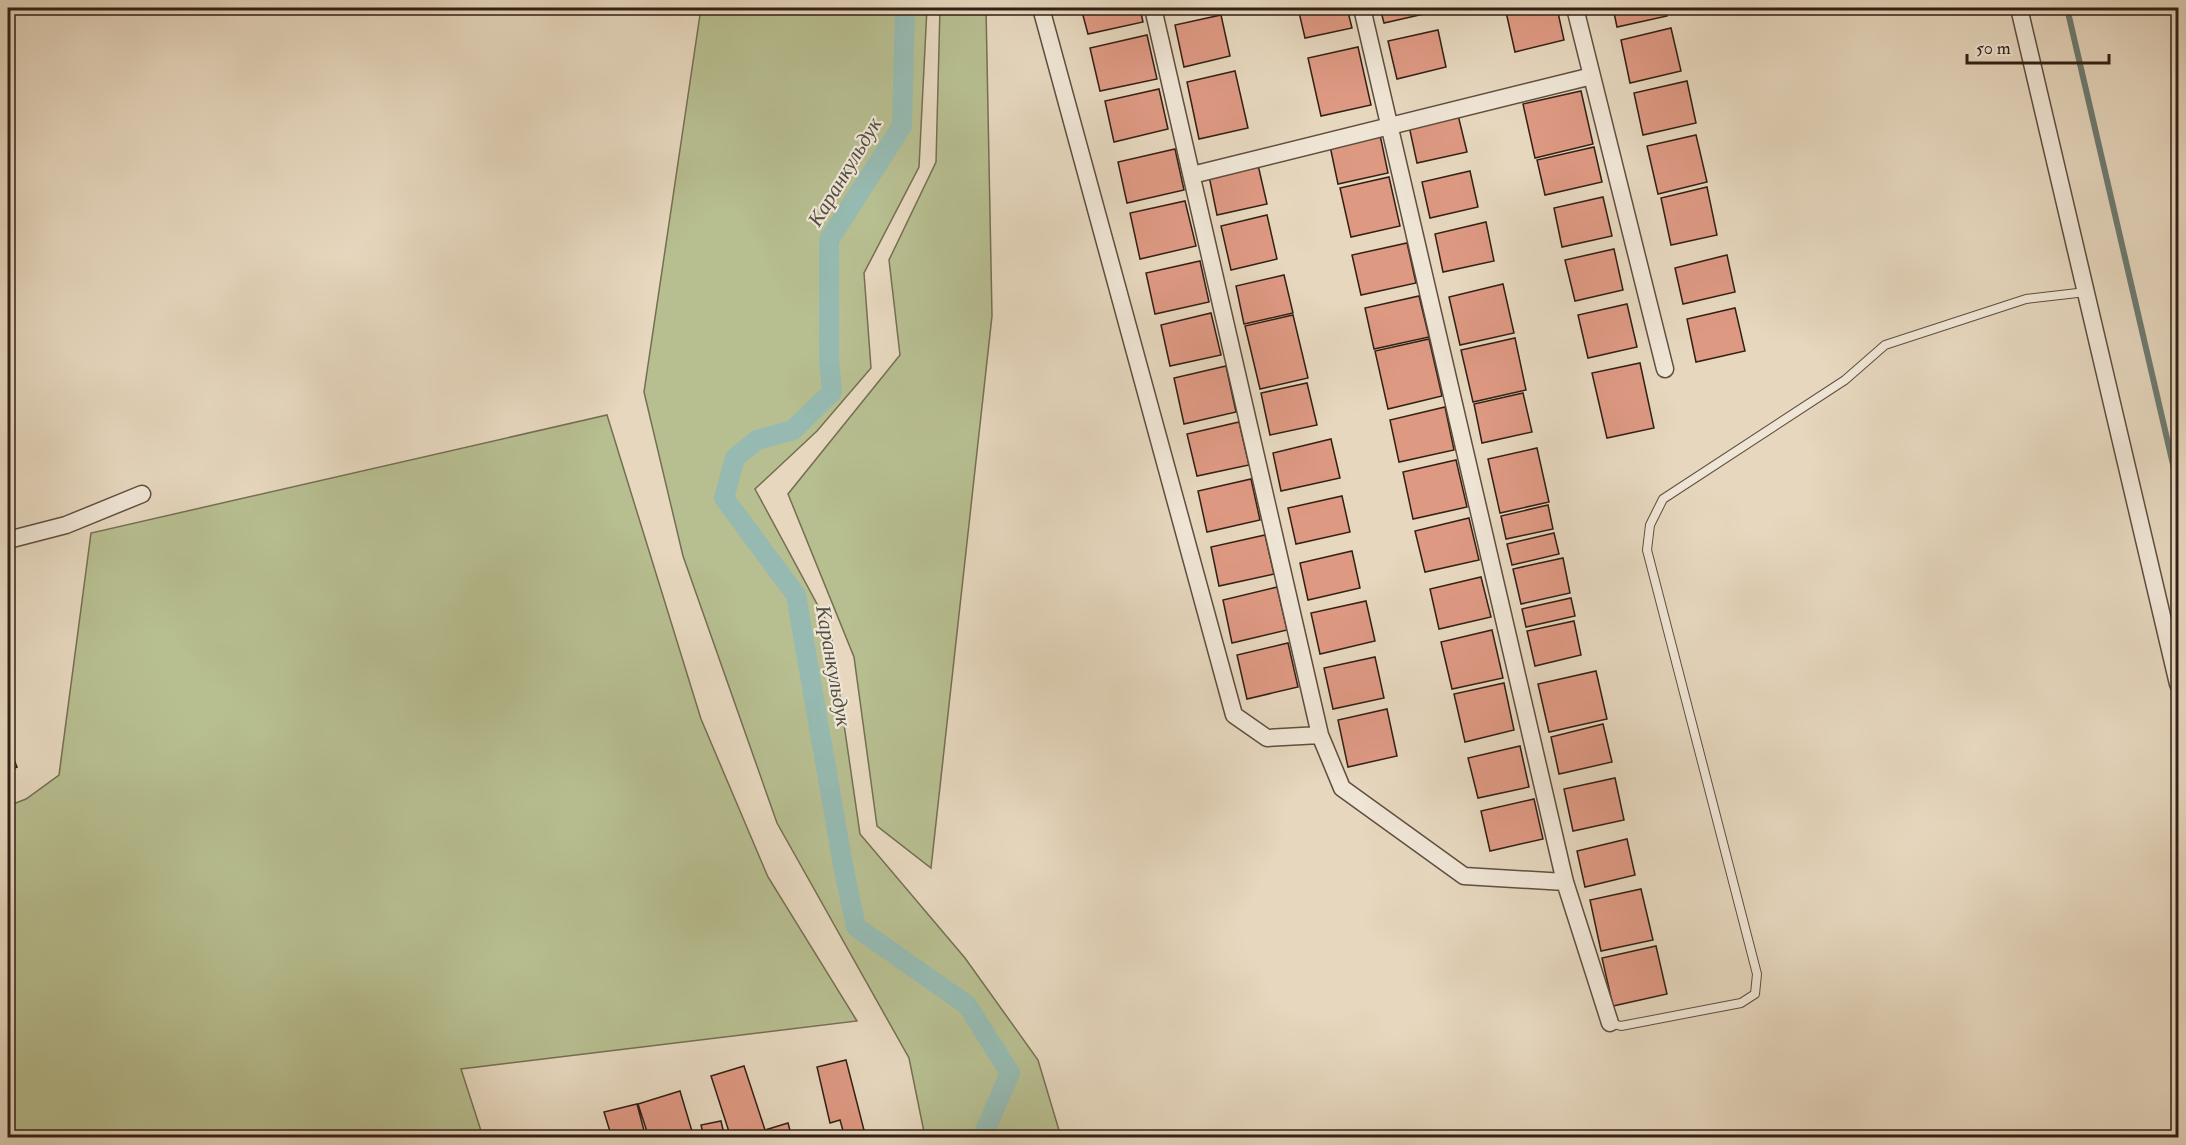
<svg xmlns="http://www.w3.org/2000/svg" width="2186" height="1145" font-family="'IM FELL Double Pica',serif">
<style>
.green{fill:#b7be90;stroke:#756f52;stroke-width:1.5}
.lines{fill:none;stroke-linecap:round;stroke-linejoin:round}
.stream{stroke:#6e7c73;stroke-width:6}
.canal{stroke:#96bab1;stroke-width:20}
.building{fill:#de9983;stroke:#332015;stroke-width:1.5}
.service-casing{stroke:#604e3f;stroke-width:10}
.minor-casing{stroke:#604e3f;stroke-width:19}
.service{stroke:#efe5d5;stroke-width:8}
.minor{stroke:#efe5d5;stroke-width:16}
.labels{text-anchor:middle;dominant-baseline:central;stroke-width:4.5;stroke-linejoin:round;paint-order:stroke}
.water-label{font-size:21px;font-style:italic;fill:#514e44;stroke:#efe5d5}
</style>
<rect width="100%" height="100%" fill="#e6d7be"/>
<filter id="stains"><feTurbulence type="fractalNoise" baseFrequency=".00333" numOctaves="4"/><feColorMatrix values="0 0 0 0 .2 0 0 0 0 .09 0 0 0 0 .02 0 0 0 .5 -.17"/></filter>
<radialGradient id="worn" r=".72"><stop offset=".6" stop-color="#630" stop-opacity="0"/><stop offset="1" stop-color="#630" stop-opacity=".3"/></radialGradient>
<path class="green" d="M701 8H927L919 167 864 273 871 368 817 431 755 489 830 628 860 834 965 958 1038 1060 1061 1137H925L909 1058 777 823 683 556 644 392Z
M940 8H986L992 316 931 868 877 826 854 657 788 494 900 355 889 260 936 162Z
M607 415 701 719 768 877 857 1021 461 1069 483 1137H8V806L26 799 59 775 91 533Z"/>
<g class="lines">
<path class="stream" d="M2067 8 2178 486"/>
<path class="canal" d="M905 8 902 126 829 240V359L832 392 793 430 757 440 735 458 724 498 796 595 843 865 856 927 967 1005 1010 1073 982 1138"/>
</g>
<path class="building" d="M1081 8H1140L1143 22 1088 34Z
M1298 8H1347L1352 28 1305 38Z
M1380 8H1432L1433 12 1384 23Z
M1526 8H1557L1564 40 1515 52 1506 12Z
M1613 8H1665L1667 16 1617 27Z
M1221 15 1230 56 1184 67 1175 25Z
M1671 28 1681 71 1630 83 1621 40Z
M1438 30 1446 67 1397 79 1388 41Z
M1147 35 1157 79 1100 91 1090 48Z
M1358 47 1371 105 1321 116 1308 58Z
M1235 71 1248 128 1199 139 1187 82Z
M1687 81 1696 123 1643 135 1634 93Z
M1159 89 1168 129 1114 142 1105 101Z
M1581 91 1593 144 1535 158 1523 104Z
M1458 115 1467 152 1417 163 1409 126Z
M1380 135 1388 173 1338 184 1330 146Z
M1696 135 1707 182 1658 194 1647 146Z
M1594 147 1602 182 1545 195 1537 160Z
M1175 149 1184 190 1127 203 1118 162Z
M1258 165 1267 204 1217 215 1209 176Z
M1470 171 1478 207 1430 218 1422 182Z
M1389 177 1400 226 1351 237 1340 188Z
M1707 187 1717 235 1671 245 1661 198Z
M1603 197 1612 236 1562 247 1554 208Z
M1185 201 1196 246 1140 259 1130 213Z
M1267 215 1277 259 1231 270 1221 226Z
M1486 222 1494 261 1443 272 1435 234Z
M1407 243 1416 283 1361 295 1352 255Z
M1614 249 1623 290 1575 301 1565 260Z
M1727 255 1735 292 1683 304 1675 268Z
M1200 261 1209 302 1155 314 1146 273Z
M1284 275 1293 313 1244 324 1236 286Z
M1503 284 1514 333 1460 345 1449 297Z
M1419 296 1429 337 1374 349 1365 308Z
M1627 304 1637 347 1588 358 1578 315Z
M1735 308 1745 351 1696 362 1687 319Z
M1211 313 1221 355 1170 366 1161 325Z
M1293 315 1308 378 1260 389 1245 326Z
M1515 338 1526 390 1473 402 1461 350Z
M1429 339 1442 396 1388 409 1375 351Z
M1640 363 1654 428 1607 438 1592 373Z
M1226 366 1236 412 1184 424 1174 378Z
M1307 383 1317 425 1270 435 1261 393Z
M1523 393 1532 432 1482 443 1474 404Z
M1445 407 1454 450 1399 462 1390 420Z
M1239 422 1249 465 1197 476 1187 434Z
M1331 439 1340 478 1281 491 1273 453Z
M1537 448 1549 502 1500 513 1488 459Z
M1456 460 1467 507 1413 519 1403 472Z
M1251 479 1260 520 1207 532 1198 491Z
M1342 496 1350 532 1296 544 1288 508Z
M1548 505 1553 529 1506 539 1501 516Z
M1469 518 1479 560 1425 572 1415 531Z
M1554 533 1559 554 1512 565 1507 544Z
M1265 535 1274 574 1219 586 1211 547Z
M1352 551 1360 588 1308 600 1300 563Z
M1563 558 1570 593 1521 604 1513 569Z
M1481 577 1491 617 1439 629 1430 589Z
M1277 587 1287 630 1232 643 1223 600Z
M1571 598 1575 616 1526 627 1522 609Z
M1366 601 1375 641 1320 654 1311 613Z
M1574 621 1581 655 1535 666 1527 631Z
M1492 630 1503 678 1452 689 1441 642Z
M1288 643 1298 687 1247 699 1237 655Z
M1375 657 1384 698 1333 709 1324 668Z
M1596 671 1607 719 1549 732 1538 684Z
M1504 683 1514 730 1465 742 1454 694Z
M1387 709 1397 756 1348 767 1338 720Z
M1603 724 1612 762 1559 774 1551 737Z
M8 745 17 767 8 771Z
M1520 746 1529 787 1478 798 1468 758Z
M1615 778 1624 820 1573 831 1564 789Z
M1534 799 1543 839 1490 851 1481 811Z
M1627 839 1635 875 1585 887 1577 851Z
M1641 889 1653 940 1601 951 1590 900Z
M1656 946 1667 994 1613 1006 1602 958Z
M846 1060 866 1138H845L840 1120 830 1123 817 1067Z
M744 1066 765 1130 788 1123 792 1138H731L711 1076Z
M680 1091 694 1138H649L638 1104Z
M637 1104 646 1138H612L604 1112Z
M721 1121 725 1138H704L701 1125Z"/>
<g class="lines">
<defs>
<path id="service" d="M1610 1023 1621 1026 1741 1003 1755 994 1757 974 1647 550 1650 525 1663 499 1845 380 1885 345 2026 299 2086 292"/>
<path id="minor" d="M1041 8 1234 715 1267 738 1320 735
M1153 8 1320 735 1342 788 1464 876 1565 882
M1362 8 1565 882 1610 1023
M1575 8 1665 369
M2019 8 2178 684
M1192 175 1592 76
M8 540 66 525 142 494"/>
</defs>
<use href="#service" class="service-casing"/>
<use href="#minor" class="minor-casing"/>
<use href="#service" class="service"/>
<use href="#minor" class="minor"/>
</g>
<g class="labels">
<g class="water-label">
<text transform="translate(845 172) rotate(-59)">Каранкульдук</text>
<text transform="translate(833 666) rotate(80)">Каранкульдук</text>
</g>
</g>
<rect width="2186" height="1145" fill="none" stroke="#e6d7be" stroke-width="30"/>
<rect x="9" y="9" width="2168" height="1127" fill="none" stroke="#332015" stroke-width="3"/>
<rect x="15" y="15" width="2156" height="1115" fill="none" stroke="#332015" stroke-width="1.5"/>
<path d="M1967 54v9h142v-9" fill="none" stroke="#332015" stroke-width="3"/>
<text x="1976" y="54" font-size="18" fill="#332015" stroke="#efe5d5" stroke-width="4.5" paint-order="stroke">50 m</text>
<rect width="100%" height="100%" filter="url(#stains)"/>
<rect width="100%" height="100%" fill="url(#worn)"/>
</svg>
